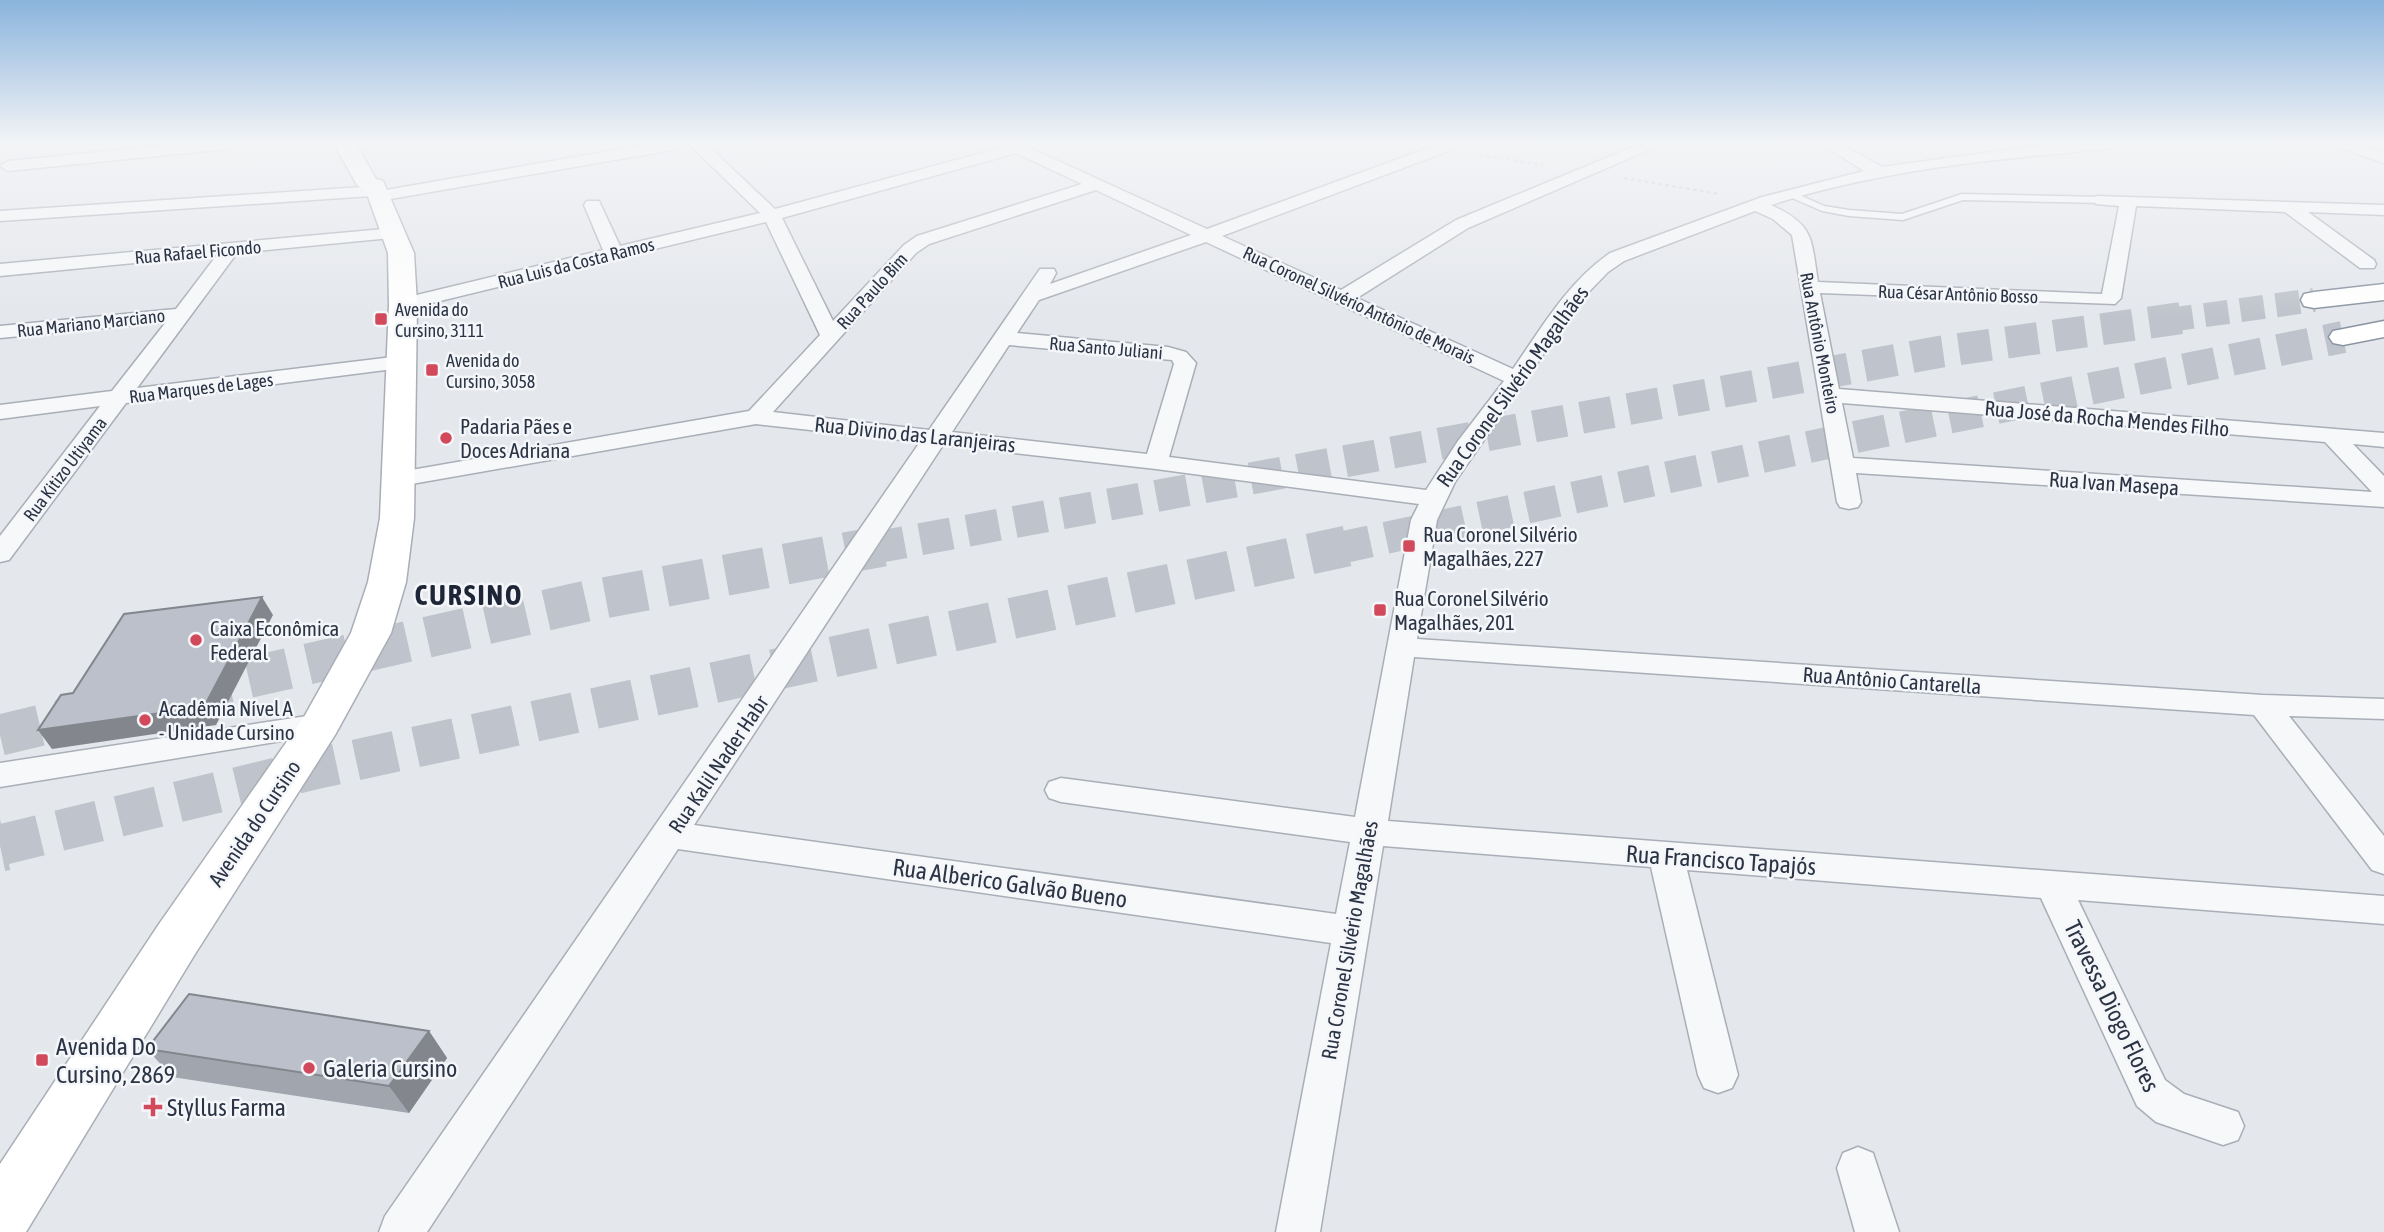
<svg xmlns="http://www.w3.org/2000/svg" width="2384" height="1232" font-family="'Asap Condensed',sans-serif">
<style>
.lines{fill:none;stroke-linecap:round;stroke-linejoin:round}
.highway-tunnel-far3{stroke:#bfc3cb;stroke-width:24;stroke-dasharray:24 12;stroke-linecap:butt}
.highway-tunnel-far2{stroke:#bfc3cb;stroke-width:32;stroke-dasharray:32 16;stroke-linecap:butt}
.highway-tunnel-far1{stroke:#bfc3cb;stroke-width:41;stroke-dasharray:41 20;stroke-linecap:butt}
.highway-tunnel{stroke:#bfc3cb;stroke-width:53;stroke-dasharray:53 27;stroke-linecap:butt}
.lane-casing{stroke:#a9aeb7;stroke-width:3}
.street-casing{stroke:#a9aeb7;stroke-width:3}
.secondary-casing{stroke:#a9aeb7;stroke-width:3}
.highway-casing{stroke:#8b94a3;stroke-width:3}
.path{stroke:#c2c5cb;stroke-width:2.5;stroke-dasharray:3.5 3.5;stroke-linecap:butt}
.lane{fill:#f7f8fa;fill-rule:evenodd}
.street{fill:#f7f8fa;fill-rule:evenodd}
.secondary{fill:#fff;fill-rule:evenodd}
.highway{fill:#fff;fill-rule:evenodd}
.wall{fill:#a1a5ae}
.shaded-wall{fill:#83868d}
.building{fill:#bbc0ca;stroke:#83868d;stroke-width:2}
.poi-dot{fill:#d1495b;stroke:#f4f6f9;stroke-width:2.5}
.labels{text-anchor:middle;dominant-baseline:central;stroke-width:5;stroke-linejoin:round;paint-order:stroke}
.far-street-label{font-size:18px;fill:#2b3445;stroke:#f4f6f9}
.far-poi-label{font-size:18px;fill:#2b3445;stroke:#f4f6f9;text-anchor:start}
.street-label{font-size:21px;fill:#2b3445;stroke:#f4f6f9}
.poi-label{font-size:21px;fill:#2b3445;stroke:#f4f6f9;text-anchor:start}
.near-street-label{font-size:24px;fill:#2b3445;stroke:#f4f6f9}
.near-poi-label{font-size:24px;fill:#2b3445;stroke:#f4f6f9;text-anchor:start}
.district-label{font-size:28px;font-weight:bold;letter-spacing:2px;fill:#1d2536;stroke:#f4f6f9}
</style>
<rect width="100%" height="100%" fill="#e4e7ec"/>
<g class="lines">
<path class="highway-tunnel-far3" d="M2169 320 2314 300"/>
<path class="highway-tunnel-far2" d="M873 548 1939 352 2182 318
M1339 548 1855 437 2343 337"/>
<path class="highway-tunnel-far1" d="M189 691 587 601 883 546
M0 735 93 713
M0 845 314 769 1347 546"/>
<path class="highway-tunnel" d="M0 845 5 844"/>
<defs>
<path id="lane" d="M1793 192 1824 206 1849 210 1902 214 1962 194 2102 197 2106 200 2102 203 1963 200 1903 220 1849 216 1822 211 1790 197 1789 195Z"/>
<path id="street" d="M179 144H235L227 149 8 171 0 166 8 161Z
M650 144H686L678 149 379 201 371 196 0 221V211L378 186 386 190Z
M689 144H706L775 209 1004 147V144H1040L1032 149 1207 229 1439 144H1462L1459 147 1222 236 1341 290 1456 220 1640 144H1662L1468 228 1357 298 1513 369C1542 327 1567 283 1610 253L1762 197 1864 171 1822 144H1841L1882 167 2035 146 2116 144 2108 149C1994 159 1880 170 1771 205 1815 225 1811 239 1818 282L2102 294 2119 206 2096 204 2094 200 2096 196 2384 205V215L2308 212 2374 260 2376 264 2374 268H2360L2285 212 2136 206 2121 298 2115 304 1820 293 1839 389 2384 433V447L2353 444 2384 476V507L1856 473 1861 502 1858 507 1849 509 1840 507 1837 502 1792 235 1773 219 1755 211 1624 261 1608 272 1581 300 1455 482 1437 520 1417 639 2263 695 2384 699V719L2289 716 2384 836V874L2372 870 2254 715 1414 657 1388 821 2384 896V924L2078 900 2165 1080 2184 1094 2238 1112 2244 1126 2238 1140 2223 1145 2156 1122 2137 1106 2041 898 1687 870 1738 1075 1732 1088 1718 1093 1704 1088 1698 1075 1651 867 1383 846 1320 1232H1276L1331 943 678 849 427 1232H379L385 1216 920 442 756 424 400 486 391 484 388 479 391 474 400 472 749 411 820 335 766 222 403 310 393 304 396 300 603 250 584 205 587 201H599L620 246 760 213ZM1016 153 1082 184 917 236 904 245 833 321 782 218ZM1096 190 1191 235 1050 284 1056 273 1054 269H1040L929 430 773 412 916 253 929 244ZM1206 242 1504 381 1458 441 1426 490 1169 457 1196 363 1186 352 1168 347 1017 333 1039 300ZM1009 345 1172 360 1174 364 1147 454 952 432ZM1842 403 2325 442 2372 492 1853 458ZM943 445 1156 469 1419 504 1411 520 1355 817 1061 778 1049 782 1045 790 1049 798 1061 802 1350 842 1336 914 694 825Z
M2335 144H2359L2384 153V163L2338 147Z
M395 228 404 233 401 237 237 253 137 388 401 356 409 357 412 362 409 367 126 403 9 560 0 562V536L100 406 0 419V405L112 391 166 322 0 338V326L176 309 217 255 0 276V264Z
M320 714 331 717 335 725 331 733 0 787V763Z
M1858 1147 1873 1153 1899 1232H1855L1837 1168 1843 1153Z"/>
<path id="secondary" d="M334 144H356L376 179 383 181 414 253 417 304 414 518 406 582 391 633 335 735 195 954 26 1232H0V1164L159 924 304 717 351 633 368 582 380 518 389 304 388 253 366 191 357 185Z"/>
<path id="highway" d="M2384 284V300L2314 308 2304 306 2301 300 2304 294 2314 292Z
M2384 321V337L2343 345 2333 343 2329 337 2333 331Z"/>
</defs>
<use href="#lane" class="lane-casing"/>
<use href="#street" class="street-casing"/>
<use href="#secondary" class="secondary-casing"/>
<use href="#highway" class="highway-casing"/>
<path class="path" d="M1472 154 1543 165
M1624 178 1719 194"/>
<use href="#lane" class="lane"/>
<use href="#street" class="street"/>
<use href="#secondary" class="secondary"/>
<use href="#highway" class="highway"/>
</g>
<path class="wall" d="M429 1031 447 1058 409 1113 172 1077 147 1049Z"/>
<path class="shaded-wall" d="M262 597 273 615 216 725 52 749 38 730Z
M429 1031 447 1058 409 1113 389 1086Z"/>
<path class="building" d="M262 597 204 707 38 730 61 695 73 693 124 614Z
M189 994 429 1031 389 1086 147 1049Z"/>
<linearGradient id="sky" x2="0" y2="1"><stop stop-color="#8bb4dd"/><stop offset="0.45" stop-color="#f3f4f6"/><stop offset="1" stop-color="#f3f4f6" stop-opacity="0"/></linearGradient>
<rect width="2384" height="317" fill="url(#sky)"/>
<g class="poi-dot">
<rect x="374" y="312" width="14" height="14" rx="3.5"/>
<rect x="425" y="363" width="14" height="14" rx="3.5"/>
<circle cx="446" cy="438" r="7"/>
<rect x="1402" y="539" width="14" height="14" rx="3.5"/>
<rect x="1373" y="603" width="14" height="14" rx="3.5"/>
<circle cx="196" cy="640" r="7"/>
<circle cx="145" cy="720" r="7"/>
<rect x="35" y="1053" width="14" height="14" rx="3.5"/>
<circle cx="309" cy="1068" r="7"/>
<path d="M149.5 1096.5h7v7h7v7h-7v7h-7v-7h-7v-7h7z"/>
</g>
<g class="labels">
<g class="far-street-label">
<text transform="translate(198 252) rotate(-5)">Rua Rafael Ficondo</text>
<text transform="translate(576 263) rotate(-14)">Rua Luis da Costa Ramos</text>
<text transform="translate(872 291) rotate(-48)">Rua Paulo Bim</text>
<text transform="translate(1958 294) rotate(2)">Rua César Antônio Bosso</text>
<text transform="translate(1359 305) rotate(25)">Rua Coronel Silvério Antônio de Morais</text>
<text transform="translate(91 323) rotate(-6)">Rua Mariano Marciano</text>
<text transform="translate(1820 343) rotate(79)">Rua Antônio Monteiro</text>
<text transform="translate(1106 348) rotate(5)">Rua Santo Juliani</text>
<text transform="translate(201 388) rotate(-7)">Rua Marques de Lages</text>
<text transform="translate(65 469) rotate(-53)">Rua Kitizo Utiyama</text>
</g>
<g class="far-poi-label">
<text x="395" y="309">Avenida do<tspan x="395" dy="21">Cursino, 3111</tspan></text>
<text x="446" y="360">Avenida do<tspan x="446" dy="21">Cursino, 3058</tspan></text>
</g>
<g class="street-label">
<text transform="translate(1512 386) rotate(-54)">Rua Coronel Silvério Magalhães</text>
<text transform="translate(2107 418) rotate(5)">Rua José da Rocha Mendes Filho</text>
<text transform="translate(915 434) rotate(6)">Rua Divino das Laranjeiras</text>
<text transform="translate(2114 483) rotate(4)">Rua Ivan Masepa</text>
<text transform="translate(1892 680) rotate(4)">Rua Antônio Cantarella</text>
<text transform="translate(718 764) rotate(-56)">Rua Kalil Nader Habr</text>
<text transform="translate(254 823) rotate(-56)">Avenida do Cursino</text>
<text transform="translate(1349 940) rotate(-80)">Rua Coronel Silvério Magalhães</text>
</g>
<g class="poi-label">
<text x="460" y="426">Padaria Pães e<tspan x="460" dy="24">Doces Adriana</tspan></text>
<text x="1423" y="534">Rua Coronel Silvério<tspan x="1423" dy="24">Magalhães, 227</tspan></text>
<text x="1394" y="598">Rua Coronel Silvério<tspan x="1394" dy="24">Magalhães, 201</tspan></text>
<text x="210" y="628">Caixa Econômica<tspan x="210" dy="24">Federal</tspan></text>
<text x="159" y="708">Acadêmia Nível A<tspan x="159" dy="24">- Unidade Cursino</tspan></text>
</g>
<g class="near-street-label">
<text transform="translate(1721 860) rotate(4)">Rua Francisco Tapajós</text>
<text transform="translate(1010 883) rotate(8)">Rua Alberico Galvão Bueno</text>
<text transform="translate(2112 1006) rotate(64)">Travessa Diogo Flores</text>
</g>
<g class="near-poi-label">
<text x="56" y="1046">Avenida Do<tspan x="56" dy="28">Cursino, 2869</tspan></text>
<text x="323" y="1068">Galeria Cursino</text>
<text x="167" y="1107">Styllus Farma</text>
</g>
<g class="district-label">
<text x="469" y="595">CURSINO</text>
</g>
</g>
</svg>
